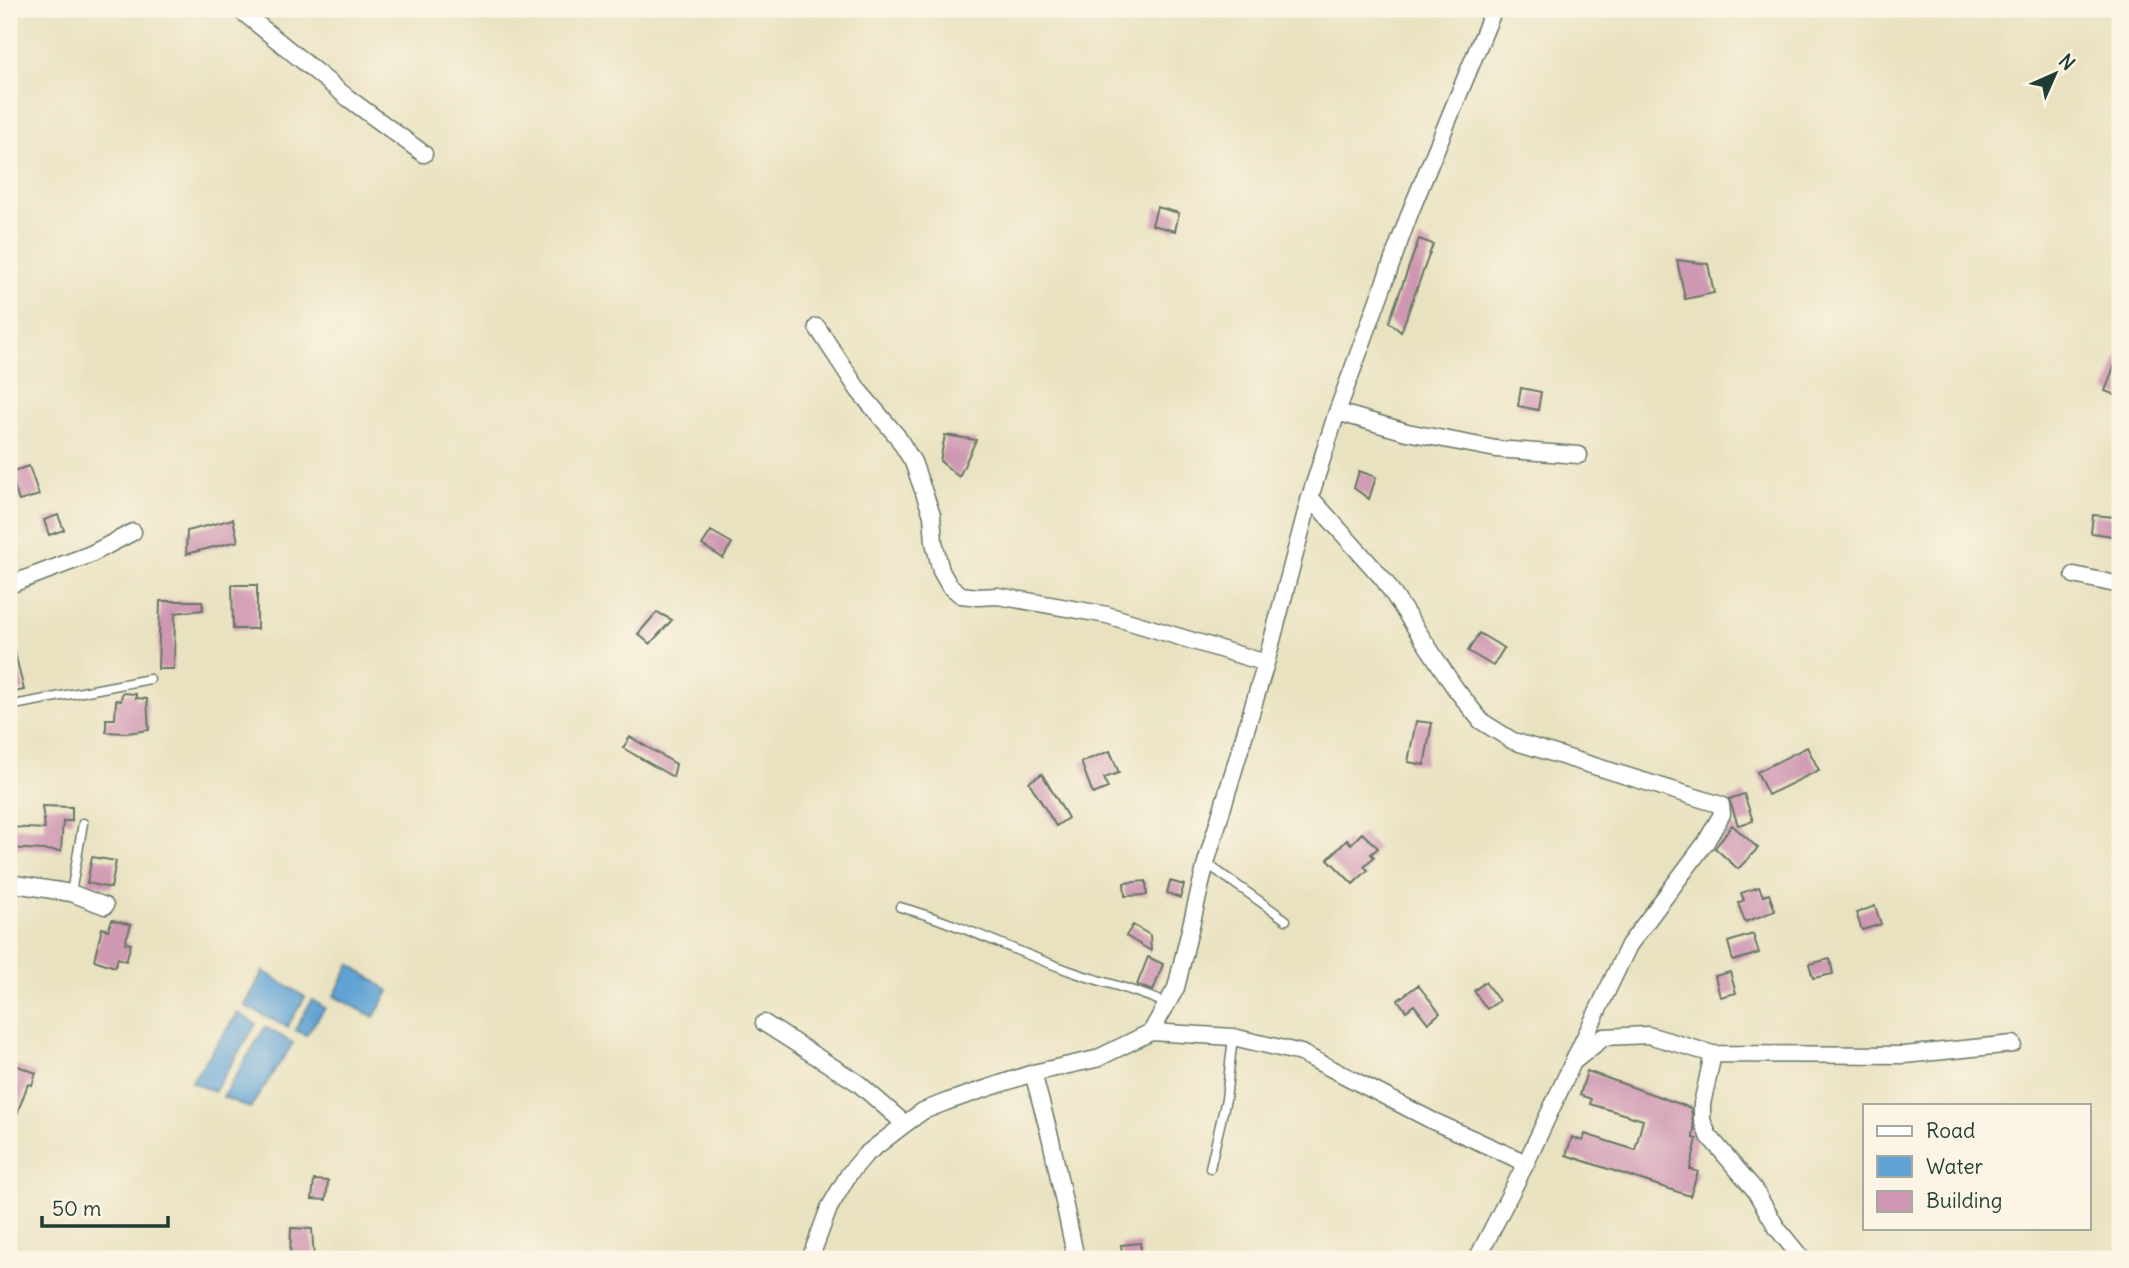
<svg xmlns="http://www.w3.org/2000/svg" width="2129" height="1268" font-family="Delius,sans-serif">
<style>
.water{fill:#61a3d4;stroke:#407084;stroke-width:2}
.building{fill:#cf98b2}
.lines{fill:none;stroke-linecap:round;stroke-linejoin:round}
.lane-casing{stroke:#667765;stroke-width:11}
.street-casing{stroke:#667765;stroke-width:19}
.lane{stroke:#fff;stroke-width:8}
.street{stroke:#fff;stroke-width:16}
</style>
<rect width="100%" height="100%" fill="#fcf5e5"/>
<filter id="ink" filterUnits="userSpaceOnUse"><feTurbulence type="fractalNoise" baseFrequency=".0143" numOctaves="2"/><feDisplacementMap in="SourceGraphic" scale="14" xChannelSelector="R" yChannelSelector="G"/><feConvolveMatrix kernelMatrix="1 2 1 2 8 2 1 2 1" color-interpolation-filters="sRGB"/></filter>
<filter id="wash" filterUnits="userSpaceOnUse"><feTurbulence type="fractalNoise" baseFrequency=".00686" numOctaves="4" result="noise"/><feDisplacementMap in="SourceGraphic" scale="28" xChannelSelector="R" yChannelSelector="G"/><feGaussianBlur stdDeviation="1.57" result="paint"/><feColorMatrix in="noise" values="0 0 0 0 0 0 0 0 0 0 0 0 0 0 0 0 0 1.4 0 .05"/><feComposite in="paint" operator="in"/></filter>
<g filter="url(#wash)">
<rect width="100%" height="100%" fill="#e9e2c1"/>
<path class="water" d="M350 964 389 991 374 1017 334 996Z
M263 971 305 997 287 1027 245 1006Z
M312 1000 325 1008 306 1035 295 1030Z
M238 1013 256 1024 214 1092 191 1082Z
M265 1027 293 1043 250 1108 223 1097Z"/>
<g id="blocks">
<path class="building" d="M1157 207 1179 213 1175 231 1152 225Z
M1419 239 1433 244 1401 332 1389 322Z
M1677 260 1708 264 1714 293 1685 299Z
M2119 353H2120V397L2105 391Z
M1521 388 1541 392 1538 410 1518 406Z
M945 435 976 440 959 477 940 461Z
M29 466 39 495 19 501 10 472Z
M1359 471 1376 477 1369 499 1354 488Z
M58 515 64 530 49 535 44 520Z
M2093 515 2115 517 2113 536 2091 533Z
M233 519 238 541 186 554 187 531Z
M711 531 732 543 723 558 702 545Z
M232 585H257V629H233Z
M160 601H202L203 610 175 613 174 669H158Z
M657 612 672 620 650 644 638 634Z
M1479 633 1504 648 1493 666 1468 651Z
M14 649 24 690 9 693V650Z
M122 693 136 694V698L147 699 149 730 127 733 106 732V719H115L116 700 121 701Z
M1416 721 1432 723 1424 765 1408 762Z
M630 737 676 764 673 777 623 748Z
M1807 747 1819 770 1768 795 1757 772Z
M1110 751 1119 773 1104 778 1108 788 1093 794 1081 762Z
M1042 774 1068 818 1056 826 1029 782Z
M1744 794 1753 821 1738 825 1729 799Z
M42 806 72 807V821H63L61 851 9 848V827L45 829Z
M1732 825 1758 848 1738 869 1715 848Z
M1362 833 1378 848 1371 854 1374 857 1364 866 1368 870 1353 884 1328 859 1347 840 1351 844Z
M92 857 116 861 111 888 87 883Z
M1146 881 1147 895 1125 896 1124 883Z
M1170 881 1184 885 1180 898 1167 893Z
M1759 887 1763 896 1769 894 1775 911 1745 922 1738 903 1744 900 1741 893Z
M1875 906 1881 924 1862 930 1856 913Z
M112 920 131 925 125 943 131 944 126 961 118 958 115 967 94 960 102 928 108 930Z
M1133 925 1150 935 1151 951 1126 936Z
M1753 934 1759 953 1733 961 1728 942Z
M1148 957 1163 964 1153 991 1137 985Z
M1830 959 1833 974 1813 978 1809 964Z
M1730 972 1736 993 1720 997 1715 976Z
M1485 982 1499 1001 1487 1009 1474 991Z
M1418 985 1440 1013 1428 1023 1414 1005 1406 1011 1398 1000Z
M13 1064 36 1073 32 1085 28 1084 10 1133 9 1075Z
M1587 1071 1691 1108 1694 1129 1693 1138 1697 1139 1690 1169 1698 1172 1690 1196 1566 1155 1572 1137 1583 1141 1585 1134 1635 1150 1643 1120 1590 1104 1591 1099 1580 1095Z
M314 1180 328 1181 326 1200 312 1199Z
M291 1228 312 1229 314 1259H290Z
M1140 1243 1142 1258 1123 1259 1121 1245Z"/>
</g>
</g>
<g filter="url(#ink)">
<use href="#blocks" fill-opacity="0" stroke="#667765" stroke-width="2"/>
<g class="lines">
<defs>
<path id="lane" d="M9 706 150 679
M1206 863 1286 920
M71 893 83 823
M900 907C960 924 1012 950 1070 971 1103 983 1135 989 1167 1004
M1210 1168 1226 1099 1233 1037"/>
<path id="street" d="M239 9 348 98 424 154
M817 327 859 391 897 436 913 462 932 515 934 542 941 571 949 585 961 595 978 597 998 596 1107 615 1266 663
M1337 412 1407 432 1496 449 1579 455
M1310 497 1384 580 1455 688 1481 721 1513 741 1721 805 1722 814 1706 842 1629 945 1573 1062
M2074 575 2120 585
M9 585 91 554 133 532
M9 883 71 893 105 906
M764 1023 858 1083 905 1124
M1151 1032 1233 1037 1301 1053 1433 1121 1526 1163
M1713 1054 1702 1104V1120L1708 1135 1754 1189 1777 1228 1802 1259
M1033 1073 1051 1140 1076 1259
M810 1259 829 1208 849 1174 865 1155 905 1124 923 1111 946 1102 1033 1073 1096 1059 1151 1032 1176 988 1206 863 1266 663 1310 497 1337 412 1411 210 1494 9
M1477 1259 1526 1163 1573 1062 1604 1037 1648 1035 1713 1054 1904 1055 2013 1044"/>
</defs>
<use href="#lane" class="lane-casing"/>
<use href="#street" class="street-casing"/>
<use href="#lane" class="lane"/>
<use href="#street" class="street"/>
</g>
</g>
<rect width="2129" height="1268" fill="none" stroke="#fcf5e5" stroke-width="35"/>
<rect x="1863" y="1104" width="228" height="126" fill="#fcf5e5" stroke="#a4ab9e" stroke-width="2"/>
<rect x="1877" y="1126" width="35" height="10" fill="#ffffff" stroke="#a4ab9e" stroke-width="2"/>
<text x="1926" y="1138" font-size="21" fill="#1f3d34">Road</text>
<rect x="1877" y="1156" width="35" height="21" fill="#61a3d4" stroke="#a4ab9e" stroke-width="2"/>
<text x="1926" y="1174" font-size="21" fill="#1f3d34">Water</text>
<rect x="1877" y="1191" width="35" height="21" fill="#cf98b2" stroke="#a4ab9e" stroke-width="2"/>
<text x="1926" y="1208" font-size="21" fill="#1f3d34">Building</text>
<g transform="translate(2055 74) rotate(45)" stroke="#fcf5e5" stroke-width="5" paint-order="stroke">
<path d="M0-5L12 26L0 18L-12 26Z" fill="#1f3d34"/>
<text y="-10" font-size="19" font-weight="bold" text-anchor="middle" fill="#1f3d34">N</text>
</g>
<path d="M42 1216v10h126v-10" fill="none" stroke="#1f3d34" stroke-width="3.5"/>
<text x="52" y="1216" font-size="21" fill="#1f3d34" stroke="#fcf5e5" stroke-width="5" paint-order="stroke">50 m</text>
</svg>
